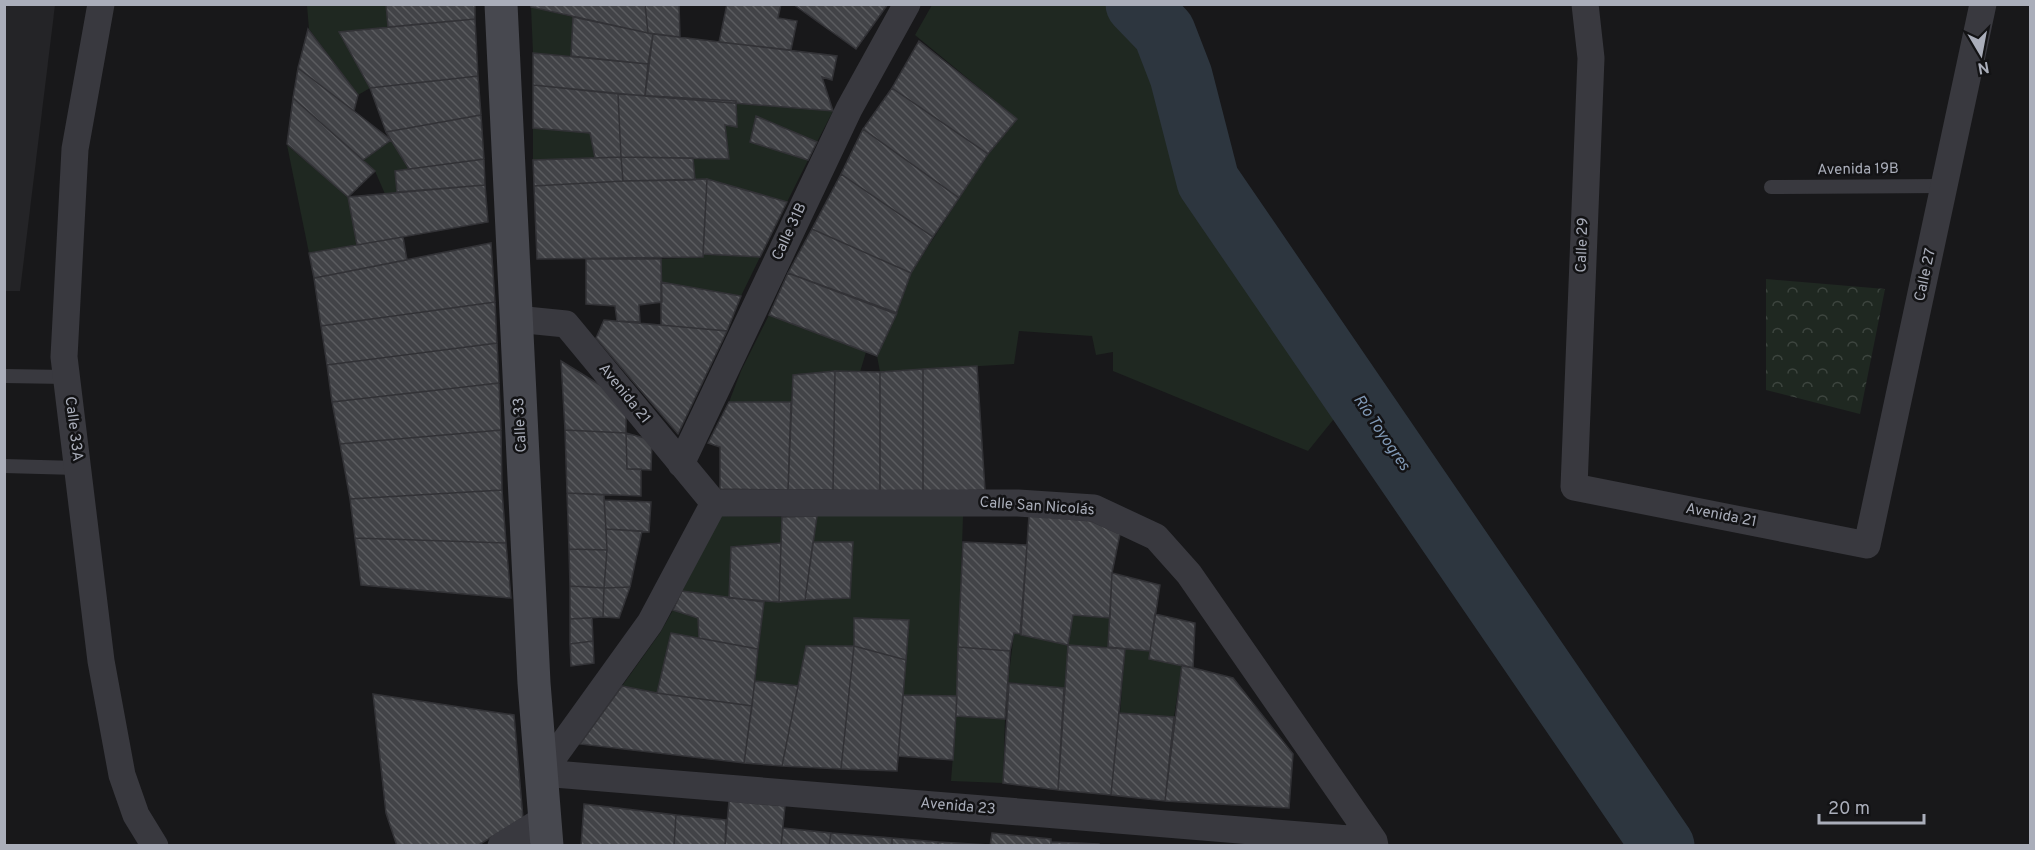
<svg xmlns="http://www.w3.org/2000/svg" width="2035" height="850" font-family="Overpass,sans-serif">
<style>
.built{fill:#242427}
.grass{fill:#1f2821}
.park{fill:url(#park-crowns)}
.lines{fill:none;stroke-linecap:round;stroke-linejoin:round}
.river{stroke:#2d363f;stroke-width:63}
.building{fill:url(#building-back-hatch);stroke:#323236;stroke-width:1.5}
.service{stroke:#39393f;stroke-width:14}
.minor{stroke:#39393f;stroke-width:27}
.secondary{stroke:#47484f;stroke-width:33}
.labels{text-anchor:middle;dominant-baseline:central;stroke-width:5;stroke-linejoin:round;paint-order:stroke}
.street-label{font-size:15px;fill:#aaaeba;stroke:#131315}
.water-label{font-size:16px;font-style:italic;fill:#8099b6;stroke:#131315}
</style>
<defs>
<pattern id="park-crowns" width="20" height="18" patternUnits="userSpaceOnUse" patternTransform="scale(1.5)"><rect width="20" height="18" fill="#1f2821"/><path d="M2 6a3 3 0 1 1 6 0M12 15a3 3 0 1 1 6 0" fill="none" stroke="#3d453f"/></pattern>
<pattern id="building-back-hatch" width="6" height="6" patternUnits="userSpaceOnUse" patternTransform="scale(1.5)"><rect width="6" height="6" fill="#424347"/><path d="M-1 5l2 2M0 0l6 6M5-1l2 2" fill="none" stroke="#5b5c5f"/></pattern>
</defs>
<rect width="100%" height="100%" fill="#18181a"/>
<path class="built" d="M5 4 55 5 20 291H5Z"/>
<path class="grass" d="M307 5H386L388 27 339 32 370 88 358 95 309 29Z
M932 5H1137L1164 32 1181 76 1205 182 1354 394 1308 451 1113 371V352L1096 355 1092 336 1019 331 1014 364 880 372 877 356 897 313 911 273 988 154 1017 119 915 35Z
M531 7 573 17 571 56 533 53Z
M736 101 833 111 817 142 756 117 751 142 808 160 787 202 695 180 693 158 727 148 725 125 737 127Z
M533 128 590 133 595 158 533 160Z
M391 140 409 169 395 171 397 192 385 194 375 171 363 160Z
M287 145 348 197 357 245 309 253Z
M704 254 760 257 741 296 661 282V259L703 257Z
M769 315 866 352 860 372 835 371 793 375 791 402H729L741 371Z
M721 516 782 517 781 543 731 548 729 598 682 591Z
M817 516H963L957 696 903 695 855 618 854 646H806L798 686 755 681 764 602 850 598 853 542H813Z
M673 610 698 618 699 638 671 634 657 693 622 686 660 633Z
M1073 615 1110 618 1108 647 1068 645 1065 689 1008 682 1014 633 1067 645Z
M1125 649 1150 651 1149 659 1182 665 1174 717 1120 714Z
M956 716 1005 719 1003 783 951 781Z"/>
<path class="park" d="M1766 279 1885 289 1860 414 1766 390Z"/>
<g class="lines">
<path class="river" d="M1137 4 1164 32 1181 76 1208 181 1663 846"/>
</g>
<path class="building" d="M386 4H475V19L388 27Z
M531 4H645L648 33 531 7Z
M645 4H679L680 37 648 33Z
M727 4H781L778 18 797 21 791 50 719 42Z
M793 4H888L856 49Z
M573 17 653 34 648 64 571 56Z
M475 19 478 76 370 88 339 32Z
M308 29 358 95 354 111 298 68Z
M653 34 837 56 832 80 822 77 833 111 645 96Z
M919 41 1017 119 988 154 892 88Z
M533 53 648 64 645 96 533 85Z
M298 68 354 111 391 140 363 160 293 98Z
M478 76 481 115 386 132 370 88Z
M533 85 618 94 621 157 595 158 590 133 533 128Z
M892 88 988 154 959 198 863 129Z
M618 94 736 101 737 127 725 125 729 159 621 157Z
M293 98 375 171 348 197 287 144Z
M481 115 484 159 409 169 386 132Z
M756 116 817 142 808 160 750 142Z
M863 129 959 198 933 237 841 174Z
M621 157 623 181 534 186 533 160Z
M621 157 693 158 695 180 623 181Z
M484 159 485 185 397 192 395 171Z
M841 174 933 237 911 273 812 229Z
M707 179 703 257 537 259 534 186 623 181Z
M707 179 787 202 760 257 703 254Z
M485 185 488 222 357 245 348 197Z
M812 229 911 273 896 314 788 273Z
M403 237 407 260 314 278 309 253Z
M491 243 495 302 321 326 314 278Z
M586 259H661L662 302 639 305 640 322 617 321 615 306 586 304Z
M788 273 897 313 877 356 769 315Z
M661 282 741 296 727 331 661 325Z
M495 302 497 343 327 365 321 326Z
M604 320 727 331 678 434 596 338Z
M497 343 499 383 332 402 327 365Z
M561 361 626 401V433L565 430Z
M977 366 985 490 923 492V369Z
M923 369V492H880V372Z
M835 371 833 490H788L793 375Z
M835 371 880 372V492L833 490Z
M499 383 501 430 340 444 332 402Z
M729 402H791L788 490 720 489V447L708 443Z
M501 430 502 490 350 499 340 444Z
M565 430 626 433 627 469H641V496L567 493Z
M626 433 652 440 651 470 627 469Z
M502 490 506 543 355 538 350 499Z
M567 493 604 495 607 550 569 549Z
M604 500 651 502 649 532 606 529Z
M1029 515 1091 521 1120 534 1112 573 1110 618 1073 615 1068 645 1021 635Z
M817 516 805 600 779 602 782 517Z
M606 529 642 531 630 587 604 588 607 550Z
M355 538 506 543 511 598 361 585Z
M813 542H853L850 598 805 600Z
M963 542 1027 545 1020 634 1014 633 1010 651 958 647Z
M781 543 779 602 729 598 731 547Z
M569 549 607 550 604 588 570 586Z
M1112 573 1160 585 1150 651 1108 647Z
M570 586 604 588 603 617 570 619Z
M630 587 619 618 603 617 604 588Z
M682 591 764 602 758 649 699 638 698 618 673 610Z
M1155 614 1195 623 1193 668 1149 659Z
M592 618 593 641 570 644V619Z
M854 618 909 620 906 660 854 646Z
M671 633 758 649 752 706 657 693Z
M593 641 594 663 571 666 570 644Z
M1068 645 1125 649 1111 795 1058 790Z
M806 646H854L841 769 782 766Z
M854 646 906 660 897 771 841 769Z
M958 647 1010 651 1005 719 956 716Z
M1182 665 1233 678 1293 754 1289 808 1165 801Z
M755 681 798 686 782 766 744 763Z
M1009 683 1064 688 1058 790 1003 783Z
M622 686 657 693 752 706 744 763 580 744Z
M373 694 514 715 523 818 477 846H397L386 813Z
M903 695 957 696 953 760 898 756Z
M1119 713 1174 717 1165 801 1111 795Z
M729 801 785 806 781 846H725Z
M584 804 676 815 674 846H581Z
M676 815 726 820 725 846H674Z
M783 828 831 833 829 846H781Z
M831 833 892 838V846H829Z
M992 833 1051 839V846H990Z
M892 838 938 842V846H892Z
M938 842 990 845 938 846Z
M1051 842 1099 844V846H1051Z"/>
<g class="lines">
<path class="service" d="M1771 187 1945 186
M4 376 66 377
M4 466 77 468"/>
<path class="minor" d="M101 4 75 149 64 357 101 661 122 775 136 815 155 846
M1585 4 1591 58 1574 487 1867 545 1983 4
M516 319 566 324 714 503
M681 464 849 109 907 4
M714 503H1018L1094 508 1156 537 1189 574 1374 841 1375 846
M542 773 1374 841
M542 773 650 623 714 503
M501 846 546 818"/>
<path class="secondary" d="M501 4 534 683 547 846"/>
</g>
<g class="labels">
<g class="street-label">
<text transform="translate(1858 170) rotate(-1)">Avenida 19B</text>
<text transform="translate(790 232) rotate(-65)">Calle 31B</text>
<text transform="translate(1583 245) rotate(-88)">Calle 29</text>
<text transform="translate(1926 275) rotate(-78)">Calle 27</text>
<text transform="translate(624 394) rotate(51)">Avenida 21</text>
<text transform="translate(521 425) rotate(-93)">Calle 33</text>
<text transform="translate(73 429) rotate(83)">Calle 33A</text>
<text transform="translate(1037 507) rotate(4)">Calle San Nicolás</text>
<text transform="translate(1721 516) rotate(11)">Avenida 21</text>
<text transform="translate(958 807) rotate(5)">Avenida 23</text>
</g>
<g class="water-label">
<text transform="translate(1381 433) rotate(56)">Río Toyogres</text>
</g>
</g>
<rect width="2035" height="850" fill="none" stroke="#aaaeba" stroke-width="12"/>
<g transform="translate(1981 54) rotate(170)" stroke="#131315" stroke-width="4.5" paint-order="stroke">
<path d="M0-4.5L10 22L0 15L-10 22Z" fill="#aaaeba"/>
<text y="-9" font-size="16" font-weight="bold" text-anchor="middle" fill="#aaaeba">N</text>
</g>
<path d="M1819 814v9h105v-9" fill="none" stroke="#aaaeba" stroke-width="3"/>
<text x="1828" y="814" font-size="18" fill="#aaaeba" stroke="#131315" stroke-width="4.5" paint-order="stroke">20 m</text>
</svg>
